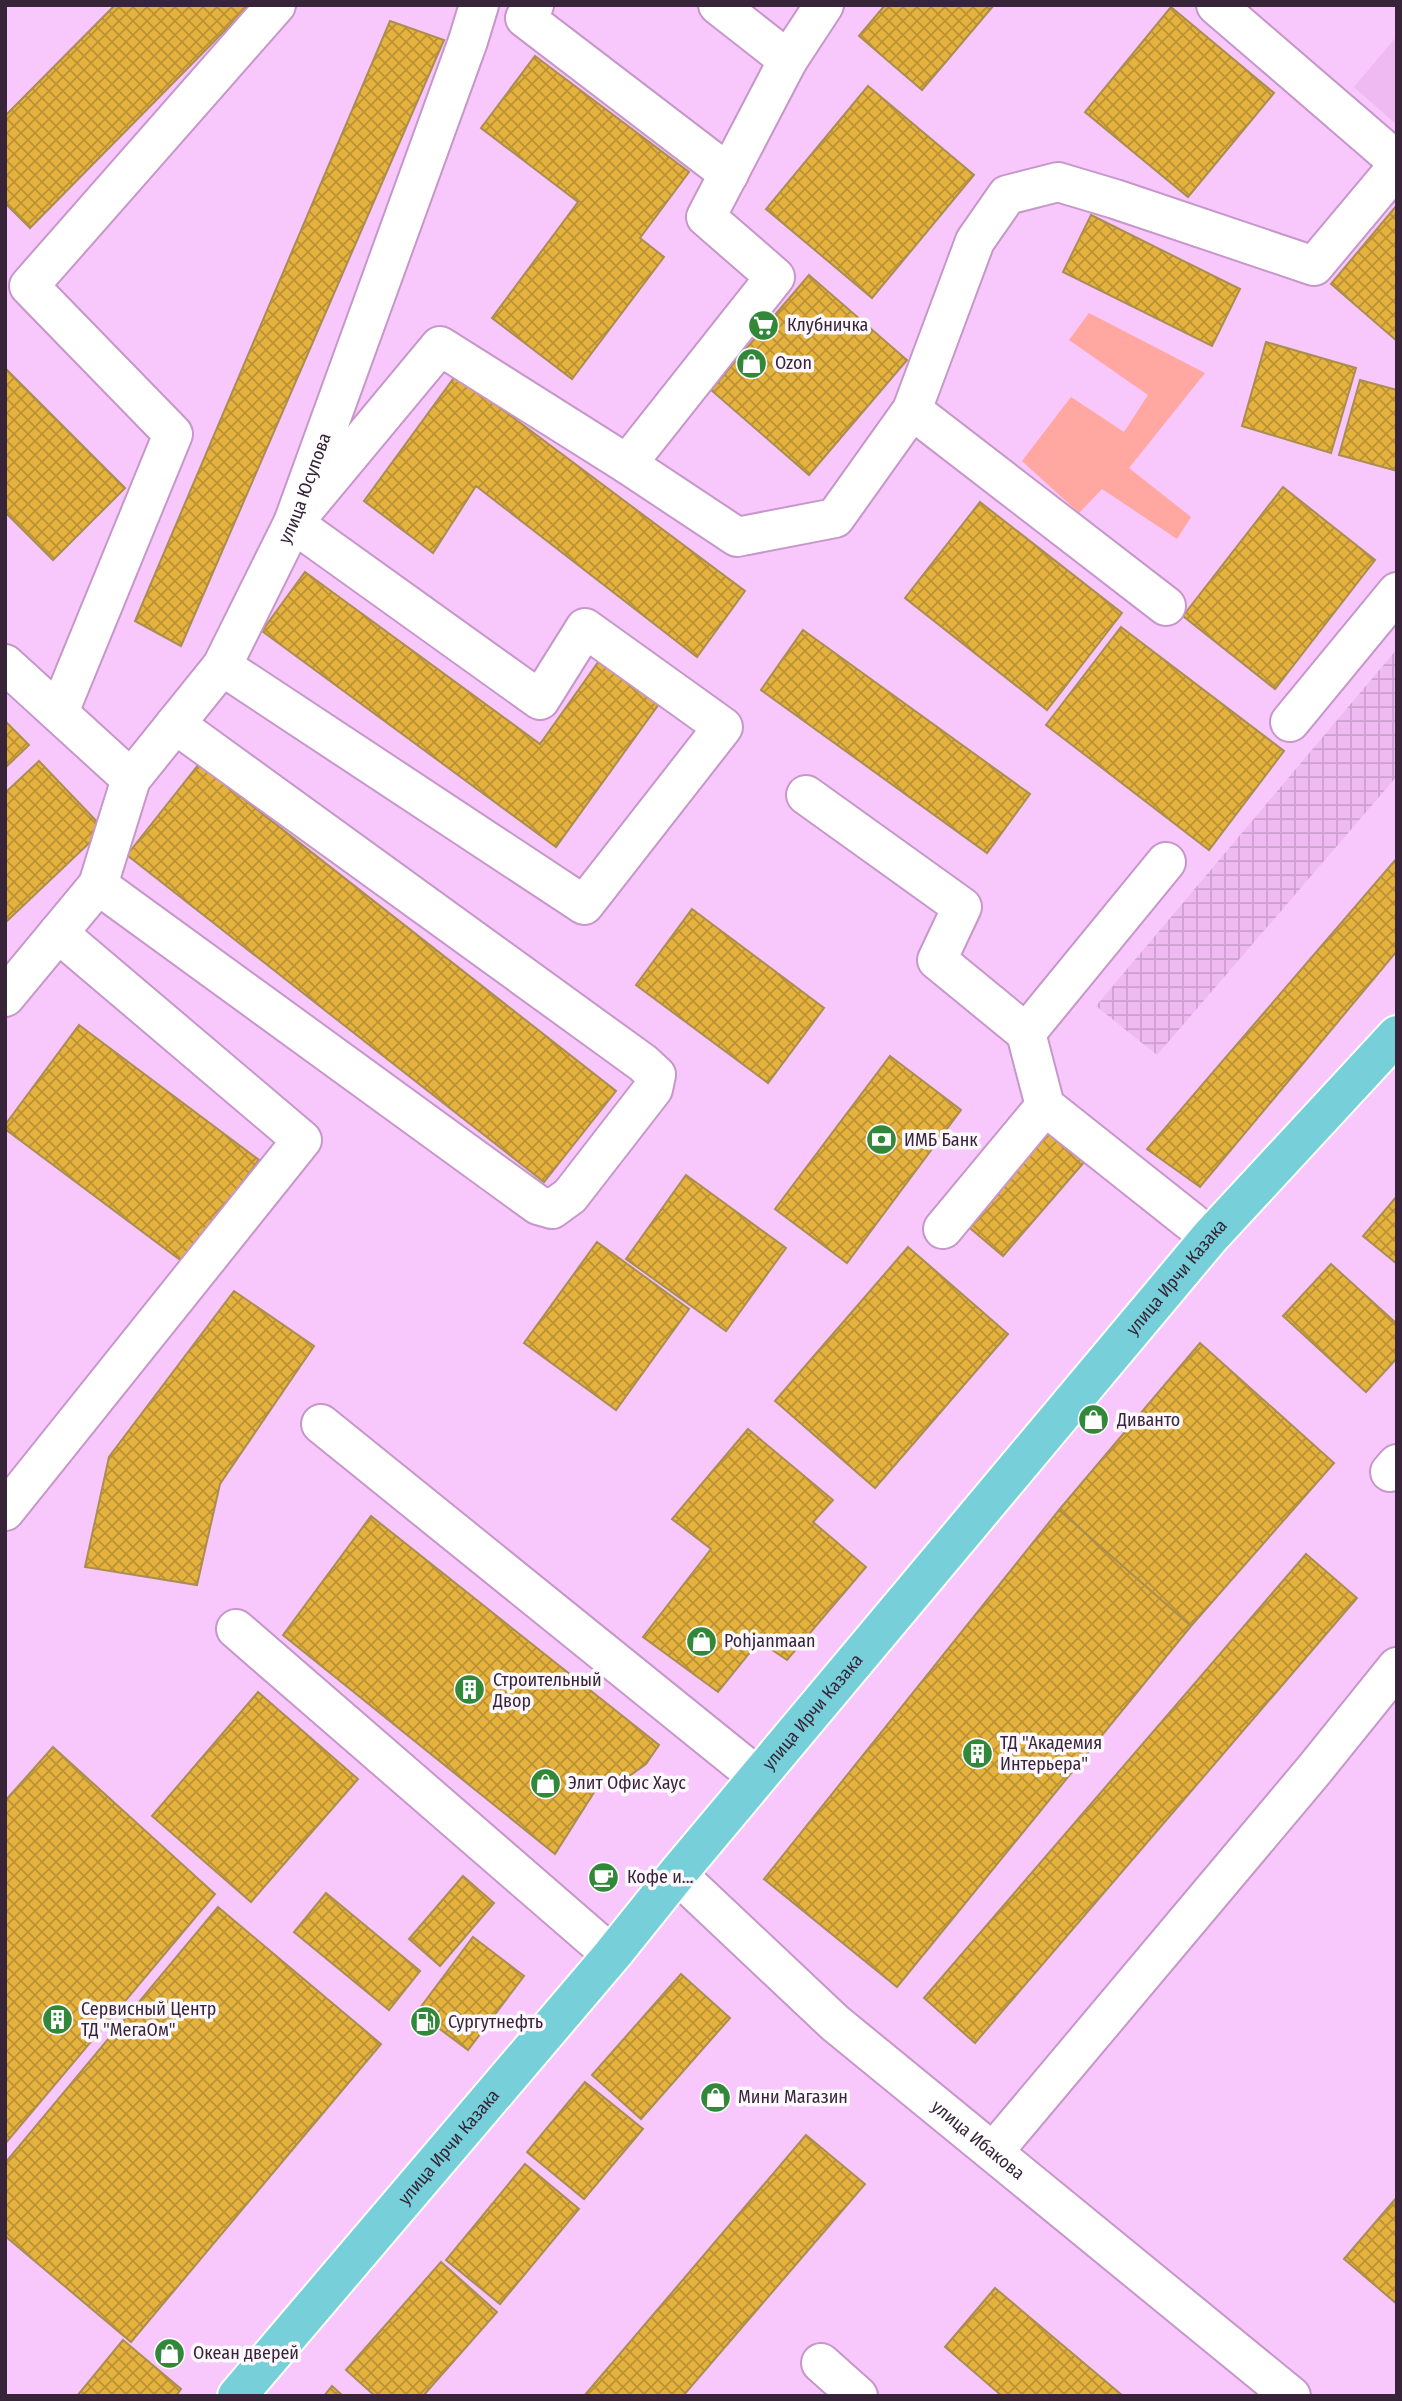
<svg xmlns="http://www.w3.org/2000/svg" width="1402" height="2401" font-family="'Fira Sans Condensed',sans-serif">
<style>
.built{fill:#efb9f2}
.industrial{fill:url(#industrial-grid)}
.park{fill:#ffa7a0}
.building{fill:url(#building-cross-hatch);stroke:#aa8d50;stroke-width:2}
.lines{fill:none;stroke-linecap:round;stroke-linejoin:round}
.minor-casing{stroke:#c697c9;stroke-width:42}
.major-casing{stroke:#fff;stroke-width:42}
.minor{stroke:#fff;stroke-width:38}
.major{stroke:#77d0d9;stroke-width:38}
.labels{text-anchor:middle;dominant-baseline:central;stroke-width:7;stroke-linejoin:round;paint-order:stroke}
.poi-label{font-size:18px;fill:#372438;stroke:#fef9fe;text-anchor:start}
.street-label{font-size:18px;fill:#372438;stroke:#fef9fe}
</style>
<defs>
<pattern id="industrial-grid" width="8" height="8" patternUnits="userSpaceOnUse" patternTransform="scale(1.75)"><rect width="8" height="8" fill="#efb9f2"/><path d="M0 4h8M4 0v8" fill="none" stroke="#ce9fd0"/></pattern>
<pattern id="building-cross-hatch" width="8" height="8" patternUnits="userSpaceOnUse" patternTransform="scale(1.75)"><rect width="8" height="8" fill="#e5b33d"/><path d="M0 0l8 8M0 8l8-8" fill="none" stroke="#ba9134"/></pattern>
</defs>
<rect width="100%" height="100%" fill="#f8c7fb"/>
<path class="built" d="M1397 36V125L1354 87Z"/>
<path class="industrial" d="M1397 649V776L1157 1055 1096 1006Z"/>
<path class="park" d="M1089 313 1205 373 1129 468 1191 517 1177 539 1102 489 1079 513 1022 461 1071 397 1124 432 1148 395 1069 340Z"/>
<path class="building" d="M115 5H250L30 228 5 203V116Z
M885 5H994L922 90 859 36Z
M1171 7 1274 93 1188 197 1085 112Z
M390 21 444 40 181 646 135 621Z
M535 56 689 172 640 238 664 257 572 379 492 318 578 202 481 128Z
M868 86 974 175 872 298 766 209Z
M1397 205V341L1331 284Z
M1091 215 1240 289 1212 346 1063 272Z
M809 275 907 360 809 475 711 390Z
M1266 342 1356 368 1331 453 1242 426Z
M5 368 125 488 53 560 5 512Z
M456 375 745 591 697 657 476 486 433 553 364 501Z
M1360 380 1397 390V471L1339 455Z
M1283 487 1375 560 1275 689 1183 616Z
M980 502 1122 613 1047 710 905 598Z
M305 572 540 744 599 661 659 704 556 847 262 631Z
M1121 627 1284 751 1209 850 1046 725Z
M803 630 1030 794 987 853 761 690Z
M5 721 29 745 5 768Z
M39 761 104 829 5 923V793Z
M199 764 616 1091 544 1182 127 855Z
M1397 858V951L1200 1187 1147 1149Z
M692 909 824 1008 768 1083 636 985Z
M79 1025 259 1160 183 1262 5 1129V1125Z
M890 1056 961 1110 847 1263 775 1209Z
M1047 1129 1085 1161 1003 1256 965 1224Z
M686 1175 786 1248 726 1331 626 1259Z
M1397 1196V1264L1363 1236Z
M597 1242 689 1309 616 1410 524 1343Z
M908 1247 1008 1334 875 1488 775 1401Z
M1331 1264 1397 1324V1358L1366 1392 1283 1316Z
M234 1291 314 1346 220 1484 197 1585 85 1567 109 1457Z
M1200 1343 1334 1463 1191 1626 1059 1510Z
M748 1429 833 1500 813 1522 866 1567 787 1660 759 1641 718 1692 643 1637 711 1549 672 1519Z
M1059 1510 1191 1626 897 1987 764 1879Z
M371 1516 659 1745 646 1764 625 1779 600 1783 555 1854 283 1635Z
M1306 1554 1357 1598 975 2043 924 1998Z
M258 1692 358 1779 251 1902 152 1816Z
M53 1747 215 1894 5 2144V1801Z
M463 1876 494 1903 440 1966 409 1939Z
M326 1893 420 1971 389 2010 294 1932Z
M218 1907 381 2044 131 2342 5 2236V2163Z
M473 1937 524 1976 468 2050 417 2012Z
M681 1974 730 2018 641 2119 592 2075Z
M585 2082 643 2129 584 2199 527 2152Z
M806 2135 865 2184 683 2396H584Z
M525 2164 579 2209 500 2304 446 2260Z
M1397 2197V2304L1344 2259Z
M441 2262 497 2312 423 2396H375L346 2370Z
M995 2288 1123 2396H1002L945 2347Z
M123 2340 181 2389 176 2396H77Z
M332 2386 343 2396H324Z"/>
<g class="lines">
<defs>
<g id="minor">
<path d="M534 5 525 18 729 174"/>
<path d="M1216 5 1397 161"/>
<path d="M788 60 824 5"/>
<path d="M912 410 1166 606"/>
<path d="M627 464 737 537 835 518 912 410 975 241 1007 195 1058 182 1115 199 1314 266 1397 167"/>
<path d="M5 664 131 779"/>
<path d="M222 666 584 905 723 727 585 628 540 700 293 523 440 346 627 464 775 277 706 217 788 60 718 5"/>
<path d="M59 712 173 434 29 286 276 5"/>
<path d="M1290 722 1397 592"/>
<path d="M806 795 962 907 937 960 1026 1033"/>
<path d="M98 885 538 1205 552 1209 570 1196 653 1089 656 1075 643 1063 175 724"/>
<path id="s1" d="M5 997 98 885 131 779 222 666 293 523 468 41 479 5"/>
<path d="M1045 1106 1210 1237"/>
<path d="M943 1229 1045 1106 1026 1033 1166 862"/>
<path d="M321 1424 758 1777"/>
<path d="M1390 1472 1397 1464"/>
<path d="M5 1511 302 1140 58 933"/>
<path d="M236 1629 612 1955"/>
<path id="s2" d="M677 1874 835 2023 1291 2396"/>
<path d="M994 2151 1314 1770 1397 1667"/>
<path d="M821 2363 858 2396"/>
</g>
<g id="major">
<path id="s3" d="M237 2396 612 1955 677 1874 1210 1237 1397 1035"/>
</g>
</defs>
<use href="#minor" class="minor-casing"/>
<use href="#major" class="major-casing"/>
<use href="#minor" class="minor"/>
<use href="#major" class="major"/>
</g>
<defs>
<symbol id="supermarket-disc" viewBox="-11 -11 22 22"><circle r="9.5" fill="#308838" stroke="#fef9fe"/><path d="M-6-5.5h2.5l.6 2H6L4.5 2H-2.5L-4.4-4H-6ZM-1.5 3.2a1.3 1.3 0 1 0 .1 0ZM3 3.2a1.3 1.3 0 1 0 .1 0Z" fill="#fff"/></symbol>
<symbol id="shop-disc" viewBox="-11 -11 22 22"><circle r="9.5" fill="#308838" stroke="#fef9fe"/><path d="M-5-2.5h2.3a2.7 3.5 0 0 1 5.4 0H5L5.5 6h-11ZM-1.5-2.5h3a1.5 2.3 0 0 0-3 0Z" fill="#fff"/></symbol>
<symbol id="bank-disc" viewBox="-11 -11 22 22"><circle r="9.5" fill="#308838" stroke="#fef9fe"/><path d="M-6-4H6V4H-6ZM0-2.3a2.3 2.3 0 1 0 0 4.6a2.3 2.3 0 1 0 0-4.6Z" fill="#fff"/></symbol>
<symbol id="building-disc" viewBox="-11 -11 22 22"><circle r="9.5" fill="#308838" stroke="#fef9fe"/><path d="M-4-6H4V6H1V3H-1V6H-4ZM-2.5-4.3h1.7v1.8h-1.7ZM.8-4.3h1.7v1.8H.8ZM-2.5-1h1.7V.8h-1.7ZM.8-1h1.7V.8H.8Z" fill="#fff"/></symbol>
<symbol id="cafe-disc" viewBox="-11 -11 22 22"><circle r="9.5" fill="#308838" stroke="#fef9fe"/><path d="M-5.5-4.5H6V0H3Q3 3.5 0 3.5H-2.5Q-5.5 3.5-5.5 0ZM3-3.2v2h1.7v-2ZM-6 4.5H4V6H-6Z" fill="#fff"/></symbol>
<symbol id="fuel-disc" viewBox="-11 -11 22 22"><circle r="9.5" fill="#308838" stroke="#fef9fe"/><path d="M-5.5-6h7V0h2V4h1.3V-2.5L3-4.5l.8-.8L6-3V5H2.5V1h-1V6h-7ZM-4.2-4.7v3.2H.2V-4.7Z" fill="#fff"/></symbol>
</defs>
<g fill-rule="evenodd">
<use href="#supermarket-disc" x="746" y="308" width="35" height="35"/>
<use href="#shop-disc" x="734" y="346" width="35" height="35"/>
<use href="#bank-disc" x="864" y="1122" width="35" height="35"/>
<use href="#shop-disc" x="1076" y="1402" width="35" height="35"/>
<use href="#shop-disc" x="684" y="1624" width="35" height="35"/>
<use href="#building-disc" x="452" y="1672" width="35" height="35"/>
<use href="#building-disc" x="960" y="1736" width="35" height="35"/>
<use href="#shop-disc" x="528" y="1766" width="35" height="35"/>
<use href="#cafe-disc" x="586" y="1860" width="35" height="35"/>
<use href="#building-disc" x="40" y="2002" width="35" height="35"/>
<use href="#fuel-disc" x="408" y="2004" width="35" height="35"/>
<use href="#shop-disc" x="698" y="2080" width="35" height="35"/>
<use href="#shop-disc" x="152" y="2336" width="35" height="35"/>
</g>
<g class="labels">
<g class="poi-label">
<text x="787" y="325">Клубничка</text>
<text x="775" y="363">Ozon</text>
<text x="904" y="1140">ИМБ Банк</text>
<text x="1117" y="1420">Диванто</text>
<text x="724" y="1641">Pohjanmaan</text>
<text x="493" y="1680">Строительный<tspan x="493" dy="21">Двор</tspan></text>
<text x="1000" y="1743">ТД "Академия<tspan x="1000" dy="21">Интерьера"</tspan></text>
<text x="568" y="1783">Элит Офис Хаус</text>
<text x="627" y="1877">Кофе и...</text>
<text x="81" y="2009">Сервисный Центр<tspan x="81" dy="21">ТД "МегаОм"</tspan></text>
<text x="448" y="2022">Сургутнефть</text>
<text x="738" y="2097">Мини Магазин</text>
<text x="193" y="2353">Океан дверей</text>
</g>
<g class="street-label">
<text stroke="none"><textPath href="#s1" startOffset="598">улица Юсупова</textPath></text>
<text stroke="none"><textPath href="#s3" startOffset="1461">улица Ирчи Казака</textPath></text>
<text stroke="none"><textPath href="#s3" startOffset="894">улица Ирчи Казака</textPath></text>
<text stroke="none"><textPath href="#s2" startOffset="402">улица Ибакова</textPath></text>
<text stroke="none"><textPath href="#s3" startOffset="327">улица Ирчи Казака</textPath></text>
</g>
</g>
<rect width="1402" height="2401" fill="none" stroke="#372438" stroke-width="14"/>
</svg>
